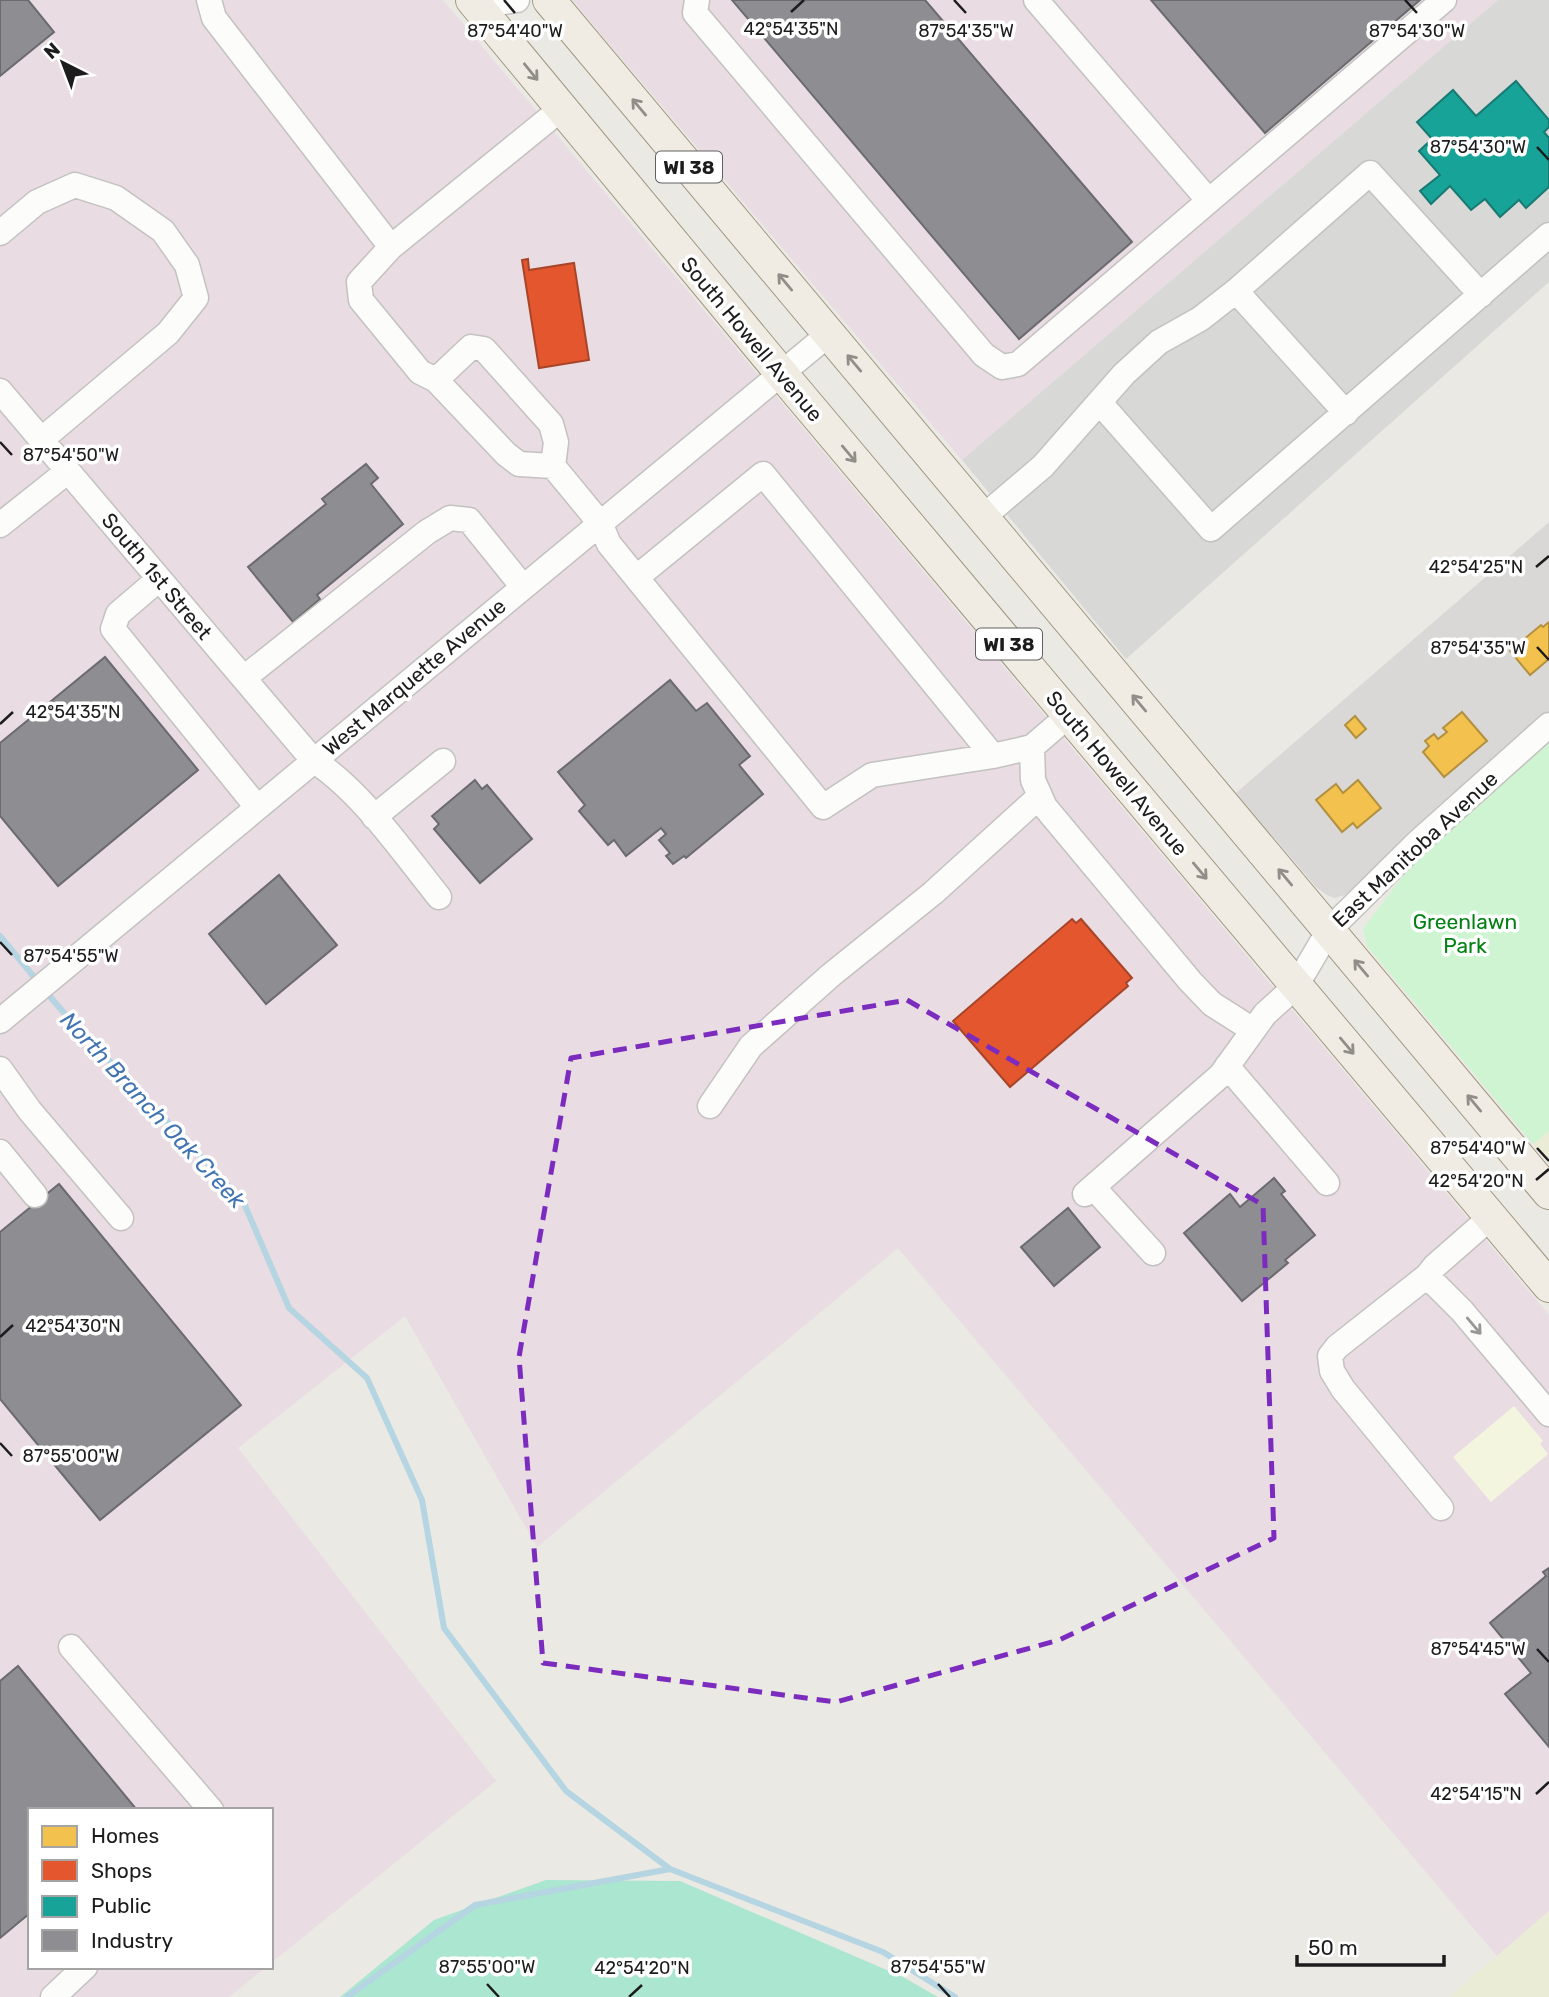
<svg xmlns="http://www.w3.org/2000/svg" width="1549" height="1997" font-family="Rubik,sans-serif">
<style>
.residential{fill:#d9d8d6}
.industrial{fill:#e9dce3}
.education{fill:#f4f5de}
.religious{fill:#d8d8d6}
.farmland{fill:#ebecd5}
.park{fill:#cef4d1}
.pitch{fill:#abe6d0}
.homes{fill:#f2c14e;stroke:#b2903f;stroke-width:2}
.shops{fill:#e4572e;stroke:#a84529;stroke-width:2}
.public{fill:#17a398;stroke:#187a73;stroke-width:2}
.industry{fill:#8d8d92;stroke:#6b6b6f;stroke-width:2}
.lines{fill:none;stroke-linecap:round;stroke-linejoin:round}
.stream{stroke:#b4d5e1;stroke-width:6}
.minor-casing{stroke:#c3c2c0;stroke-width:27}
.major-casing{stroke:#a09881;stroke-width:34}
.minor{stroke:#fcfcfb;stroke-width:24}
.major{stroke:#f0ece3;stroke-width:32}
.oneway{stroke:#918e89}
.oneway2{stroke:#979797}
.marked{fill:none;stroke:#7b2cbf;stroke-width:5;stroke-dasharray:14 9;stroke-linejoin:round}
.ticks{fill:none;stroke:#1c1c1c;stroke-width:2.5}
.labels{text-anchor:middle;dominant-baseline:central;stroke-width:7;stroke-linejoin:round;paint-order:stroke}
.shield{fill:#fff;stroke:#606060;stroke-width:2}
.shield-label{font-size:19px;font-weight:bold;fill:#1c1c1c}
.street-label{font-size:21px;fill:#1c1c1c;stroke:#fff}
.park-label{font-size:21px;fill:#038113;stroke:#fff}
.water-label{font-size:23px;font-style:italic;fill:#4274b2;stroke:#fff}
.ticks-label{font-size:18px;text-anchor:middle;fill:#1c1c1c;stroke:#fff;stroke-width:7;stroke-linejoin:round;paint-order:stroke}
</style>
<rect width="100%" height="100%" fill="#eae9e4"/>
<path class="residential" d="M1549 522V712L1345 895 1335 898 1327 895 1317 888 1236 793Z"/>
<path class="industrial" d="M0 0H443L1549 1315V1911L1497 1956 898 1248 537 1547 405 1316 238 1448 496 1781 271 1963V1810H30V1967H266L229 1997H0Z
M572 0H1498L962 460Z"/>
<path class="education" d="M1514 1406 1543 1441 1540 1444 1548 1454 1491 1502 1453 1457Z"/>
<path class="religious" d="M1498 0H1549V282L1126 659 962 460Z"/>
<path class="farmland" d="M1549 1131V1163L1533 1144Z
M1549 1911V1997H1449L1497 1956Z"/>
<path class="park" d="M1549 742V1131L1533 1144 1367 946 1363 929 1418 856Z"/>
<path class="pitch" d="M546 1880 680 1881 903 1977 938 1997H340L434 1920Z"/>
<path class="homes" d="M1549 622V659L1530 675 1510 651 1541 625 1543 627Z
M1462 712 1487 741 1444 777 1423 752 1429 746 1425 741 1434 734 1438 739 1447 732 1443 728Z
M1355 716 1366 729 1356 738 1345 725Z
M1358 780 1381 808 1357 828 1353 823 1342 832 1316 800 1336 784 1343 793Z"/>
<path class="shops" d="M528 259 529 270 574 263 589 360 539 368 522 260Z
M1072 919 1076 923 1081 919 1132 978 1126 983 1128 986 1010 1087 953 1021Z"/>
<path class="public" d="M1516 81 1549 120V127L1544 132 1549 138V187L1526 208 1519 200 1500 217 1485 199 1471 210 1450 186 1431 204 1420 191 1440 175 1419 151 1432 139 1417 122 1453 90 1476 116Z"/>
<path class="industry" d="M0 0H28L54 32 0 76Z
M732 0H925L1132 242 1019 339Z
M1151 0H1420L1265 133Z
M366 464 378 478 371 484 403 524 317 595 320 599 293 622 248 567 326 504 322 499Z
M105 657 198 770 58 886 0 816V743Z
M670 680 696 711 707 703 750 756 739 765 763 794 686 858 684 856 673 864 666 856 670 853 659 840 666 834 661 828 626 856 614 840 608 845 579 811 585 805 558 772Z
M475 780 482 789 487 785 532 839 480 883 434 829 439 824 432 816Z
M279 875 337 945 266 1004 209 934Z
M1274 1178 1285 1191 1281 1194 1315 1235 1285 1260 1288 1263 1242 1301 1184 1233 1230 1194 1240 1207Z
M59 1184 241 1405 100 1520 0 1399V1232Z
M1068 1208 1100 1247 1054 1286 1021 1247Z
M1549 1568V1747L1505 1694 1531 1673 1490 1623 1546 1576 1543 1572Z
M18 1666 137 1810H30V1913L0 1938V1681Z"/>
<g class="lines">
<path class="stream" d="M0 936 39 983
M46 992 66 1015 243 1201 289 1308 367 1378 422 1500 444 1628 566 1791 670 1869 883 1952 955 1997
M347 1997 475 1905 670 1869"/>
<defs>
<path id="minor" d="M209 0 214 18 391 247 561 109
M697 0 695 13 984 355 1002 367 1018 364 1444 0
M1036 0 1209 201
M477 6 517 0
M0 233 37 202 75 185 116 198 163 231 187 265 196 298 168 333 41 440
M391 247 359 282 361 300 420 372 436 380 506 454 519 464 553 466 600 523 609 544 823 807 872 775 993 756 1032 747
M1236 291 1346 413
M436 380 471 347 484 349 551 424 556 442 553 466
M0 391 313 760C362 792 402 851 439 897
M1100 403 1211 529 1549 235
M983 517 1043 466 1124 374 1159 342 1200 319 1236 291 1370 173 1481 295
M0 525 68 471
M637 577 763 474 993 756
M159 579 118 614 113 629 257 807
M244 678 427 532 450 518 469 520 523 587
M1069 715 1032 747 1033 780 1045 807 1190 981 1212 1004 1253 1030
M374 817 443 761
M0 1021 829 334
M1227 1066 1327 1183
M0 1069 30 1111 121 1218
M710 1106 751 1046 831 975 933 893 1040 796
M0 1152 35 1195
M1093 1187 1153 1253
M1085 1194 1221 1075 1265 1014 1296 986 1329 930 1417 843 1549 725
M1427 1276 1462 1311 1549 1414
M1441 1508 1343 1389 1332 1371 1330 1356 1337 1347 1427 1276 1435 1266 1491 1217
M71 1647 211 1810
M53 1997 85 1967"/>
<path id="major" d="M472 0 781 373 1549 1286
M549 0 1549 1193"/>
</defs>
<use href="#minor" class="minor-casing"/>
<use href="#major" class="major-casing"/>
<use href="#minor" class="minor"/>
<use href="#major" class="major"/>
</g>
<defs><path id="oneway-shaft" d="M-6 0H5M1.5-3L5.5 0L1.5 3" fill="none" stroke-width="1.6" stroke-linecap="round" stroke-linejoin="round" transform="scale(1.75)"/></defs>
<g class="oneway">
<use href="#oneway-shaft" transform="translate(531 72) rotate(51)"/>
<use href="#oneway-shaft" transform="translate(639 107) rotate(-130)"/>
<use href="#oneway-shaft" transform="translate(785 282) rotate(-130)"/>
<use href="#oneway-shaft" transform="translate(854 363) rotate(-130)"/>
<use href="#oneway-shaft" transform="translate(849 454) rotate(50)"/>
<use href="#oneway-shaft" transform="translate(1139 703) rotate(-130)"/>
<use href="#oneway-shaft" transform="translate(1200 871) rotate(50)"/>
<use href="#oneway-shaft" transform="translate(1285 877) rotate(-130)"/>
<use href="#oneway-shaft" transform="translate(1361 968) rotate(-130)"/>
<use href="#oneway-shaft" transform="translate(1347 1046) rotate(50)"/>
<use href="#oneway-shaft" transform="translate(1474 1103) rotate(-130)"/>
</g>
<use class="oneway2" href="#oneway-shaft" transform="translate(1474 1326) rotate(50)"/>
<path class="marked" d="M907 1000 1263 1205 1274 1538 1059 1640 836 1702 543 1663 519 1357 571 1058Z"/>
<path class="ticks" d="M504 0 515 13M954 0 966 13M1405 0 1417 13M791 12 804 0M1537 147 1549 160M0 442 12 455M1536 567 1549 556M1537 647 1549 660M0 724 13 712M0 942 12 955M1537 1148 1549 1161M1536 1180 1549 1169M0 1337 13 1325M0 1443 12 1456M1537 1649 1549 1662M1536 1794 1549 1782M487 1984 499 1997M938 1984 950 1997M629 1997 642 1985"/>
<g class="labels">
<g class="shield">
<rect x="656" y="151.5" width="66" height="31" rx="5"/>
<rect x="976" y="628.5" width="66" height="31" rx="5"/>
</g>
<g class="shield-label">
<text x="689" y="167">WI 38</text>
<text x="1009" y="644">WI 38</text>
</g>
<g class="street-label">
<text transform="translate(752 339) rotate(50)">South Howell Avenue</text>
<text transform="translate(157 576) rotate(50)">South 1st Street</text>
<text transform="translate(414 677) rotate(-40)">West Marquette Avenue</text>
<text transform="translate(1117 773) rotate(50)">South Howell Avenue</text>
<text transform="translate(1415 849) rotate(-43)">East Manitoba Avenue</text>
</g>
<g class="park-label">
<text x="1465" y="921">Greenlawn<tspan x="1465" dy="24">Park</tspan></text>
</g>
<g class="water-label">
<text transform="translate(153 1110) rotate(47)">North Branch Oak Creek</text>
</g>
</g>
<g class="ticks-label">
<text x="791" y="35">42°54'35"N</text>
<text x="515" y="37">87°54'40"W</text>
<text x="966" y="37">87°54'35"W</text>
<text x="1417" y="37">87°54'30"W</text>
<text x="1478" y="153">87°54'30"W</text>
<text x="71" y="461">87°54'50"W</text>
<text x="1476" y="573">42°54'25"N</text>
<text x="1478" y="654">87°54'35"W</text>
<text x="73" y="718">42°54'35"N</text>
<text x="71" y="962">87°54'55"W</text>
<text x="1478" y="1154">87°54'40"W</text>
<text x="1476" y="1187">42°54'20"N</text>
<text x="73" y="1332">42°54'30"N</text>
<text x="71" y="1462">87°55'00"W</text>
<text x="1478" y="1655">87°54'45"W</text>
<text x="1476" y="1800">42°54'15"N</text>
<text x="487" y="1973">87°55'00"W</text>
<text x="938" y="1973">87°54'55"W</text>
<text x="642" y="1974">42°54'20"N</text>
</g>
<rect x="28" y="1808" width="245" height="161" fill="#ffffff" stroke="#a4a4a4" stroke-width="2"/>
<rect x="42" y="1826" width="35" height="21" fill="#f2c14e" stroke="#a4a4a4" stroke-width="2"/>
<text x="91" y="1843" font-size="21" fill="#1c1c1c">Homes</text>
<rect x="42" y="1860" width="35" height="21" fill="#e4572e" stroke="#a4a4a4" stroke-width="2"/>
<text x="91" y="1878" font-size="21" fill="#1c1c1c">Shops</text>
<rect x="42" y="1896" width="35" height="21" fill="#17a398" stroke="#a4a4a4" stroke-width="2"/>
<text x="91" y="1913" font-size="21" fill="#1c1c1c">Public</text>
<rect x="42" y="1930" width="35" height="21" fill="#8d8d92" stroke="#a4a4a4" stroke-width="2"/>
<text x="91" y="1948" font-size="21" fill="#1c1c1c">Industry</text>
<g transform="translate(63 63) rotate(318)" stroke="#ffffff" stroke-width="5" paint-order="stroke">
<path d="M0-5L12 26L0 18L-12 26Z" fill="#1c1c1c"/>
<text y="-10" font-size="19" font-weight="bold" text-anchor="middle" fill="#1c1c1c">N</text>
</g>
<path d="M1297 1955v10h147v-10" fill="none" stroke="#1c1c1c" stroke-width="3.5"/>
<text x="1308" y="1955" font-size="21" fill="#1c1c1c" stroke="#ffffff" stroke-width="5" paint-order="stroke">50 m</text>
</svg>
